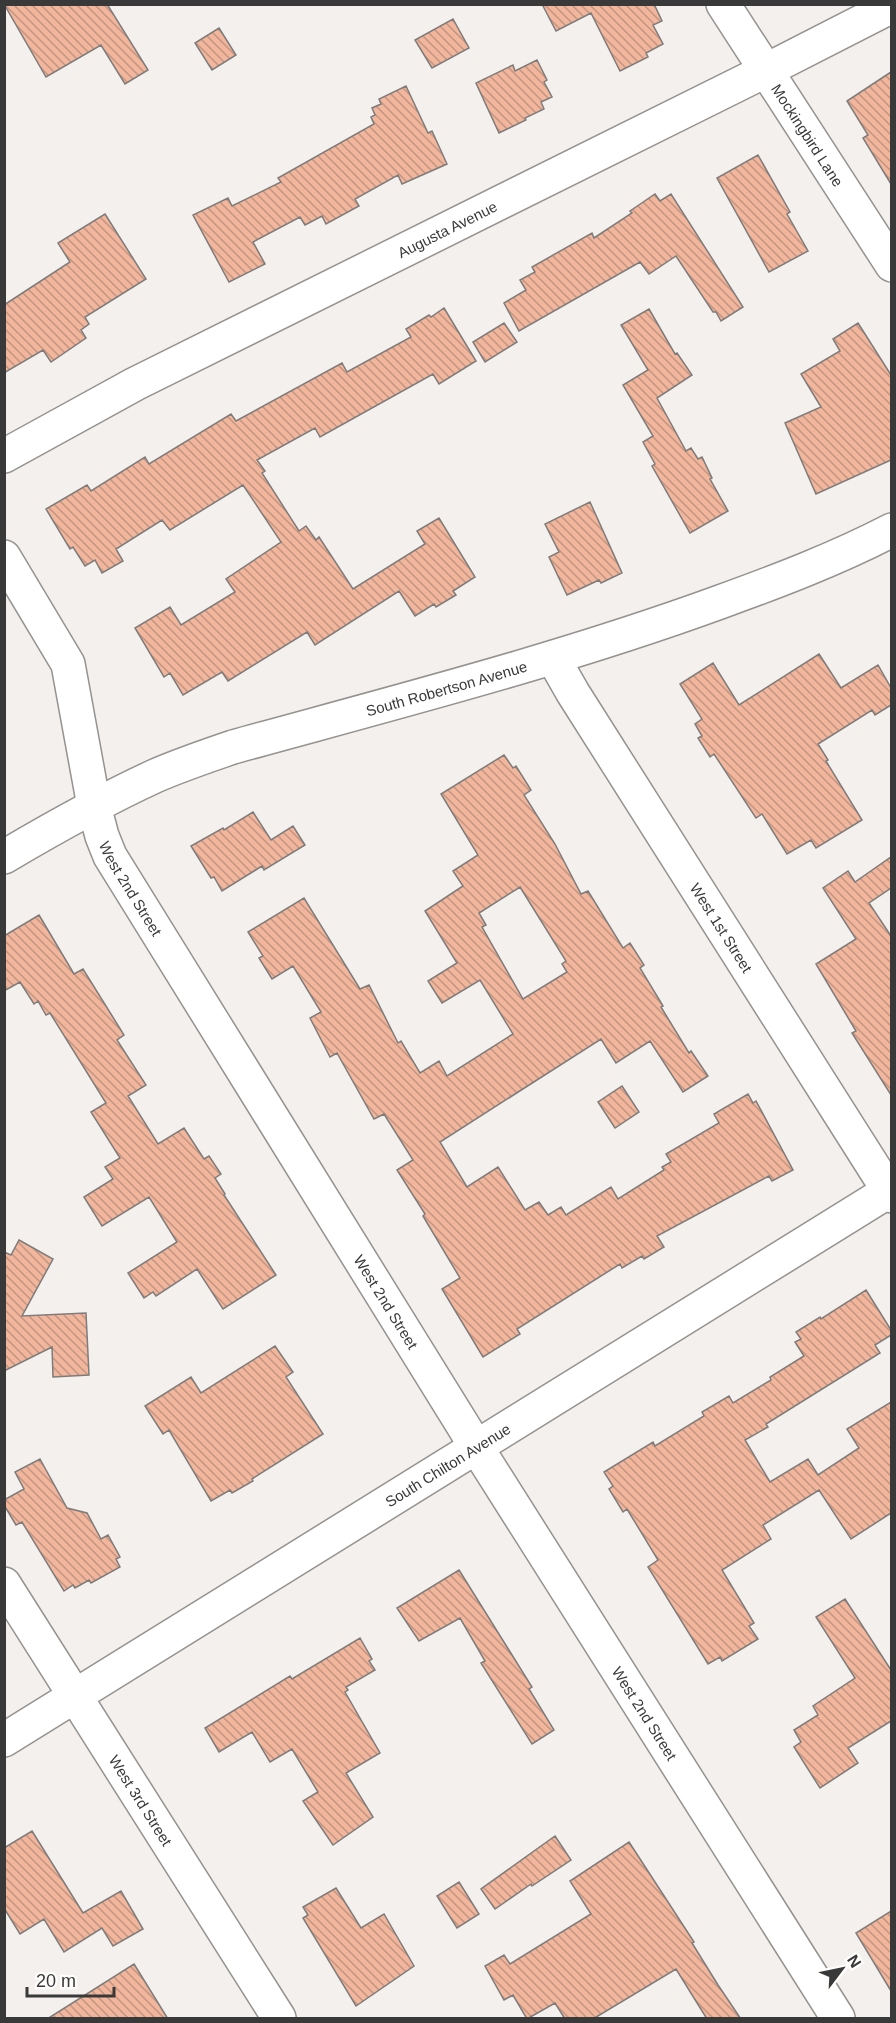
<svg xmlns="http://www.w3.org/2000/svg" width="896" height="2023" font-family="Arial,sans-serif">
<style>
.building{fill:url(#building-back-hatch);stroke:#7e7b7a;stroke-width:1.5;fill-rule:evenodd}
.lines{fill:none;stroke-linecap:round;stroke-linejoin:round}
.minor-casing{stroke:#959290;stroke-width:36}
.minor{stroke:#fff;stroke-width:33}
.labels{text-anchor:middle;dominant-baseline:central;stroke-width:4.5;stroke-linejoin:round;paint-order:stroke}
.street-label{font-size:15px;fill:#3a3939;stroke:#fffefd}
</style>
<defs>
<pattern id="building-back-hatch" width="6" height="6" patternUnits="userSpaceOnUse" patternTransform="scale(1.5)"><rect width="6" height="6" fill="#f1b69c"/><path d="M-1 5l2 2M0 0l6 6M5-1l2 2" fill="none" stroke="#c49580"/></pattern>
</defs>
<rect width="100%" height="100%" fill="#f3f0ee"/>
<path class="building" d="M4 4H107L148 70 125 84 101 45 46 77Z
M542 4H654L662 21 653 25 663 44 646 53 648 57 620 71 591 13 556 31Z
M453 19 469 48 432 68 415 40Z
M219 28 236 55 212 70 195 43Z
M537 60 547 80 544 82 552 97 541 102 544 109 525 118 526 120 499 133 476 83 513 65 515 71Z
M891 72V184L863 138 868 135 847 101Z
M406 86 428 133 432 131 447 164 402 184 398 175 355 199 359 206 326 224 322 216 305 225 300 217 253 242 265 264 229 282 193 215 228 198 232 206 281 182 278 178 374 124 371 117 375 115 372 108 381 104 379 99Z
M758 155 790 212 787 214 808 251 769 272 717 178Z
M655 194 660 201 671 194 743 307 721 321 716 312H713L676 256 649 274 640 262 519 331 504 303 526 290 520 280 535 272 532 267 592 233 594 238 632 213 630 211Z
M105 214 146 279 85 317 89 324 81 330 86 338 51 362 43 350 4 373V305L70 262 58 243Z
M444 308 476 361 439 384 433 374 320 437 315 428 257 460 265 471 262 473 299 531 306 526 316 540 319 537 353 589 425 544 417 531 439 518 475 577 453 591 456 595 436 607 434 604 415 616 399 591 315 645 307 632 228 681 222 672 183 695 170 673 164 677 135 628 170 607 181 625 235 592 226 579 281 542 243 485 170 530 162 520 116 549 123 561 102 573 95 560 85 566 73 547 70 549 46 509 87 485 91 491 145 457 149 464 231 414 236 421 342 363 347 372 411 337 406 329 429 315 431 317Z
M649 309 675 354 677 353 692 375 657 398 686 451 691 448 698 459 702 457 712 478 710 479 728 511 690 533 652 466 655 464 643 442 653 436 623 385 648 370 621 325Z
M504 323 517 342 485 362 473 342Z
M858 323 891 375V460L816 494 785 423 821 407 801 374 840 351 833 339Z
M590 502 622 573 601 583 599 580 567 595 549 557 559 552 545 524Z
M819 654 841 688 878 665 891 688V705L875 715 872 710 818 744 828 760 826 761 862 820 816 848 811 840 787 854 762 814 756 818 714 754 710 757 698 738 702 736 695 724 702 719 680 684 713 663 739 705Z
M504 755 513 768 516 766 531 790 524 795 555 844 581 894 588 891 623 948 630 943 644 965 640 968 663 1006 661 1007 689 1053 691 1051 708 1076 683 1092 650 1041 616 1063 601 1039 440 1142 467 1187 498 1167 525 1210 539 1202 548 1215 561 1207 566 1215 611 1187 618 1199 664 1170 662 1167 671 1162 666 1154 719 1123 714 1114 748 1094 753 1103 756 1101 793 1170 772 1181 769 1176 657 1236 664 1247 644 1259 642 1256 622 1268 620 1264 517 1329 520 1334 483 1357 442 1289 460 1278 423 1216 425 1214 397 1170 413 1160 384 1114 374 1119 337 1053 330 1057 310 1018 321 1012 293 966 272 979 259 958 263 956 248 932 304 898 360 989 369 985 398 1043 401 1041 420 1073 439 1061 447 1076 513 1034 480 980 442 1003 428 981 457 963 425 911 463 886 453 871 478 855 441 794ZM520 887 566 961 562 964 567 972 523 999 482 927 486 925 479 913Z
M253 812 271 840 293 826 305 845 264 870 262 866 222 891 214 877 211 878 191 846 223 828 224 830Z
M891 857V888L869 903 891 936V1095L852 1033 856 1031 816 964 856 939 823 888 848 871 855 882Z
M39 915 74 974 83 969 124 1035 117 1040 146 1085 128 1096 158 1144 184 1128 204 1159 209 1156 221 1174 215 1178 225 1194 224 1195 276 1275 223 1309 197 1269 156 1296 153 1292 144 1298 128 1273 177 1242 149 1197 102 1226 84 1197 113 1179 105 1167 120 1158 91 1112 106 1103 50 1013 46 1015 38 1001 34 1004 20 982 4 991V936Z
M622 1086 639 1112 615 1128 598 1102Z
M19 1240 53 1259 22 1316 86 1313 89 1375 53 1377 52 1347 4 1371V1252L11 1255Z
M866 1290 891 1330V1335L875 1345 880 1353 766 1424 768 1427 745 1440 770 1482 808 1459 818 1475 859 1448 847 1429 891 1402V1513L851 1539 819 1490 763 1525 771 1539 722 1570 754 1623 749 1626 758 1639 722 1661 720 1657 708 1664 648 1567 658 1560 627 1509 623 1512 609 1489 613 1486 604 1472 653 1442 655 1446 704 1416 702 1412 729 1396 733 1403 771 1380 770 1377 804 1356 795 1342 801 1339 796 1332 820 1317 821 1319Z
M275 1346 293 1372 286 1377 323 1434 252 1479 253 1481 232 1493 230 1490 211 1501 169 1430 163 1434 145 1406 191 1377 201 1393Z
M40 1459 67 1508 87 1513 101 1539 108 1535 120 1557 116 1559 120 1567 91 1583 89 1580 75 1588 73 1585 64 1591 22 1522 16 1525 4 1505V1500L24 1489 15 1472Z
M459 1570 532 1687 529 1689 554 1730 532 1744 481 1663 485 1661 460 1618 419 1641 397 1608Z
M845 1599 891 1670V1721L848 1748 858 1763 820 1788 794 1747 801 1742 794 1730 818 1715 813 1706 855 1678 816 1617Z
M360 1638 372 1659 369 1661 375 1670 346 1687 348 1690 345 1692 380 1753 346 1773 373 1817 333 1845 303 1801 318 1792 292 1749 270 1762 252 1732 219 1752 205 1728 290 1676 292 1679Z
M32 1831 83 1913 121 1891 143 1929 113 1946 102 1928 64 1952 44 1919 20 1934 4 1908V1848Z
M555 1836 571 1860 532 1886 531 1884 495 1909 481 1889Z
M629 1842 694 1942 692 1943 718 1985 741 2019H707L676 1969 593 2019H565L555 2003 527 2019 513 1995 504 2000 485 1966 504 1955 510 1964 591 1914 570 1881Z
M459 1882 479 1914 457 1928 437 1896Z
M336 1888 361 1928 384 1914 414 1966 356 2006 303 1918 308 1915 303 1907Z
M891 1911V1991L856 1933Z
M134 1964 168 2019H47Z"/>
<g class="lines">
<defs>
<g id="minor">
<path id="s1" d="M723 4 892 265"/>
<path id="s2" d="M4 456 135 384 765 71 892 6"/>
<path id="s3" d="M4 557 68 664 94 806 102 836 110 856 477 1448 838 2018"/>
<path id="s4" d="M553 658 573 693 892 1196"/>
<path id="s5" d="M4 857C53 828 103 800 155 776 180 765 207 756 233 747 396 702 561 660 720 602 778 581 836 559 892 530"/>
<path id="s6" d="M4 1584 279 2018"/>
<path id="s7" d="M4 1740 892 1189"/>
</g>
</defs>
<use href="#minor" class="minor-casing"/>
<use href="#minor" class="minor"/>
</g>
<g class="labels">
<g class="street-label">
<text stroke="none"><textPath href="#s1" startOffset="156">Mockingbird Lane</textPath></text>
<text stroke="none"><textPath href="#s2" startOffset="498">Augusta Avenue</textPath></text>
<text stroke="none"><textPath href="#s5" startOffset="476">South Robertson Avenue</textPath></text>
<text stroke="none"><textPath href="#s3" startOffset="360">West 2nd Street</textPath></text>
<text stroke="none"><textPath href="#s4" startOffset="318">West 1st Street</textPath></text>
<text stroke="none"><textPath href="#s3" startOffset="846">West 2nd Street</textPath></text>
<text stroke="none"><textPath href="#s7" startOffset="522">South Chilton Avenue</textPath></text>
<text stroke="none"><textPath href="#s3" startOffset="1332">West 2nd Street</textPath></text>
<text stroke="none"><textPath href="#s6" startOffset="256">West 3rd Street</textPath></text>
</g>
</g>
<rect width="896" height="2023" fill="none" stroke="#3a3939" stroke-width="12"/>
<g transform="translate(842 1969) rotate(58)" stroke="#fffefd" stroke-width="4.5" paint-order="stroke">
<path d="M0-4.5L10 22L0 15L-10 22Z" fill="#3a3939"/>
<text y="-9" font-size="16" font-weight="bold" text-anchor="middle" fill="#3a3939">N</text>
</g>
<path d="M27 1987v9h87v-9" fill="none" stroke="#3a3939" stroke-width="3"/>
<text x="36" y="1987" font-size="18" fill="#3a3939" stroke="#fffefd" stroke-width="4.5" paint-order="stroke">20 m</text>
</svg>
